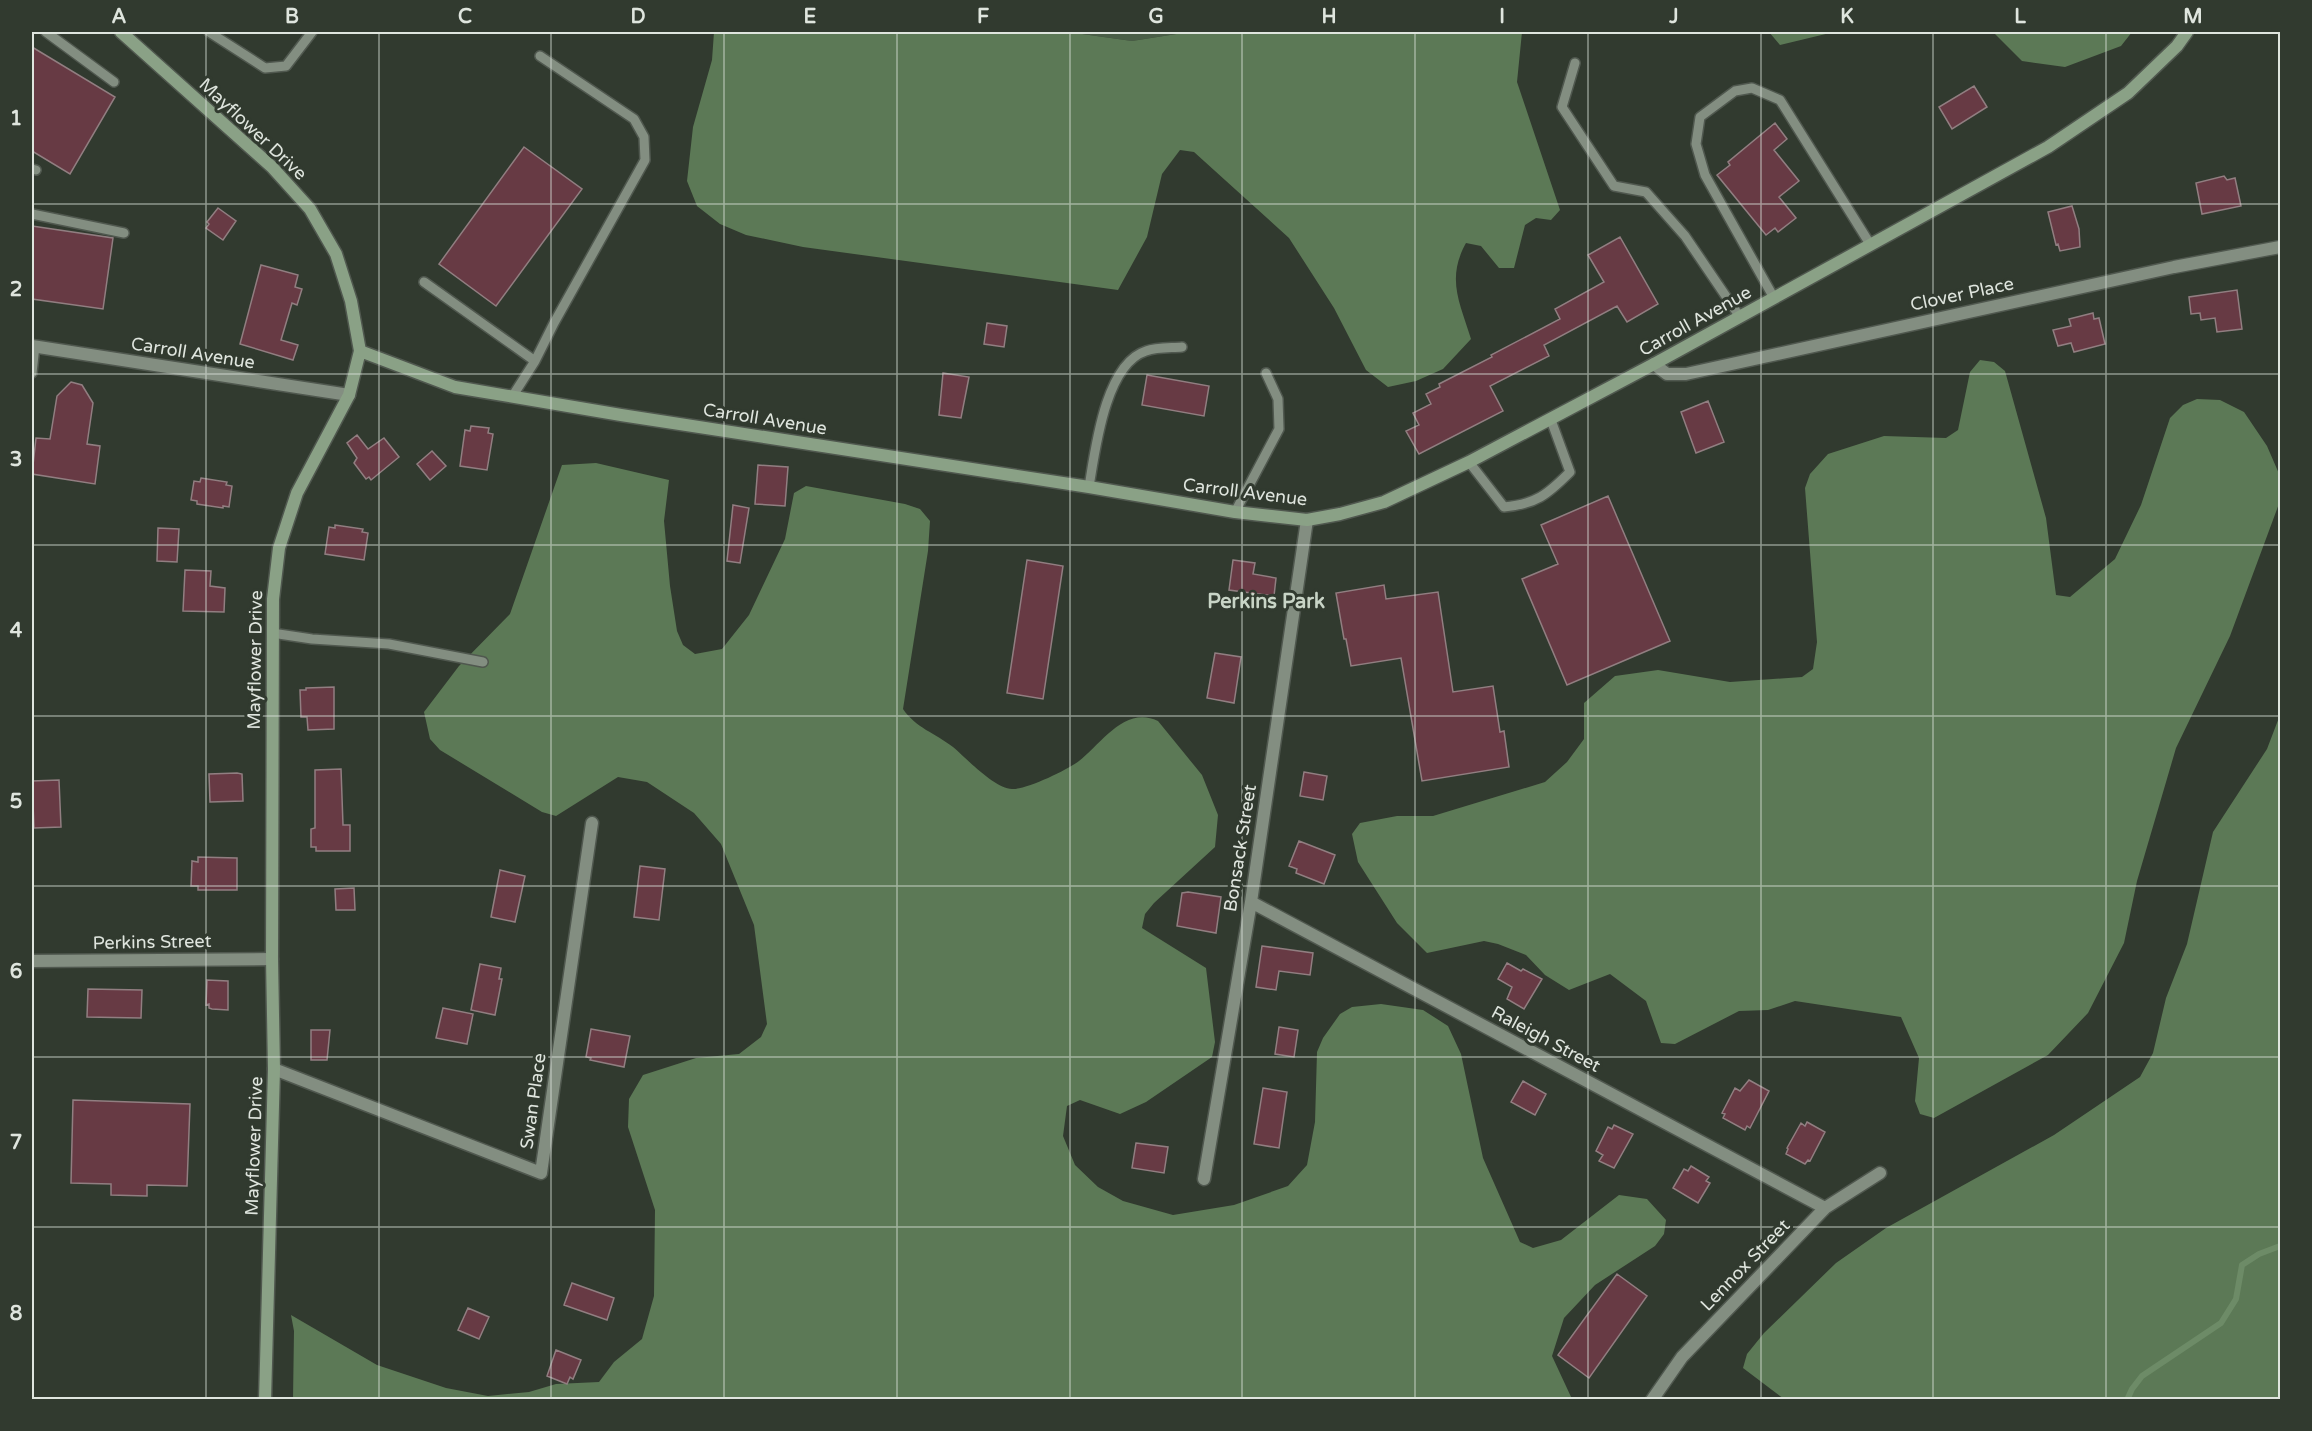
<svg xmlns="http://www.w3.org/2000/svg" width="2312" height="1431" font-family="'Varela Round',sans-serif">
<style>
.green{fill:#4a5e47}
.forest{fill:#5c7956}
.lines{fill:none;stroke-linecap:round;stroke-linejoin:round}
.stream{stroke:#6d8b67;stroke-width:6}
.building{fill:#673a44;stroke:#917e81;stroke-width:1.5}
.lane-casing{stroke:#50584f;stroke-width:12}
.street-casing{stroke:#50584f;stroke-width:15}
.secondary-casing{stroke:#50584f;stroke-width:15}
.lane{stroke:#838e81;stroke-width:9}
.street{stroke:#838e81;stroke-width:12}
.secondary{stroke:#8aa186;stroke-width:12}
.grid{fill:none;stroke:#dfe5de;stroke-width:1.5;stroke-opacity:0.55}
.labels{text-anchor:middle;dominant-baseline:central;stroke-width:6;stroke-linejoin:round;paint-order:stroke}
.street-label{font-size:18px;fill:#dfe5de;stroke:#313a2f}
.neighbourhood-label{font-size:20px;font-weight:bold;fill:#c8d4c6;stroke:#313a2f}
.neatline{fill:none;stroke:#dfe5de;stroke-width:2}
.grid-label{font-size:20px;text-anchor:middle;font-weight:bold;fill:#dfe5de}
</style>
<rect width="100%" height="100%" fill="#313a2f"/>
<path class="green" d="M1068 32H1189L1132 41Z"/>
<path class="forest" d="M714 32H1068L1132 41 1189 32H1522L1517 82 1560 210 1551 220 1536 218 1525 225 1514 268H1499L1481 246 1466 243C1446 279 1460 303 1471 339L1443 369 1416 381 1388 387 1366 370 1334 308 1289 238 1194 152 1180 150 1162 174 1147 237 1118 290 803 247 746 235 720 224 697 206 687 181 693 127 712 60Z
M1769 32H1834L1780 45Z
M1993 32H2132L2121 46 2065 67 2022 61Z
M1980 360 1994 362 2005 371 2046 518 2056 595 2070 597 2115 559 2141 505 2170 418 2183 405 2197 399 2220 400 2244 412 2267 446 2280 476V501L2230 636 2176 748 2137 881 2124 943 2088 1013 2048 1055 1934 1118 1920 1114 1915 1101 1919 1058 1901 1017 1795 1001 1768 1010 1739 1011 1675 1044 1661 1043 1646 1001 1610 974 1569 990 1545 975 1526 955 1498 944 1484 941 1427 953 1397 923 1358 862 1352 834 1360 823 1397 816H1433L1545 782 1567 762 1584 739V703L1615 676 1658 670 1730 682 1802 677 1813 669 1817 642 1805 488 1810 474 1828 454 1884 436 1946 438 1958 430 1970 372Z
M596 463 669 480 664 521 670 586 677 631 683 645 695 654 722 649 749 615 785 539 794 493 806 486 905 504 920 509 930 521 928 551 903 709C916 728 935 733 953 747 966 758 995 789 1012 789 1026 790 1067 770 1079 761 1101 744 1125 705 1158 721L1202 775 1218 815 1215 847 1154 903 1145 914 1142 928 1206 968 1215 1042 1212 1057 1146 1102 1120 1114 1080 1100 1067 1106 1063 1136 1075 1165 1098 1187 1123 1201 1173 1215 1234 1205 1288 1186 1307 1165 1315 1122 1317 1052 1323 1038 1340 1014 1352 1007 1381 1004 1423 1010 1448 1026 1461 1054 1483 1158 1520 1242 1533 1248 1561 1240 1619 1195 1647 1199 1666 1220 1664 1234 1655 1246 1595 1285 1564 1318 1552 1356 1572 1399H293L294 1331 291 1315 377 1365 446 1388 488 1396 529 1392 556 1384 599 1382 614 1362 642 1339 654 1296 655 1210 628 1127 629 1099 643 1075 696 1058 739 1054 761 1037 767 1024 754 925 721 844 694 813 647 782 618 777 556 816 542 812 440 750 430 739 424 712 459 666 510 614 562 465Z
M2280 715V1399H1784L1743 1368 1747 1354 1764 1333 1836 1263 1886 1228 2054 1135 2140 1077 2153 1053 2166 998 2187 944 2213 832 2267 749Z"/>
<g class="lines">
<path class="stream" d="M2127 1400 2132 1389 2142 1376 2221 1323 2236 1299 2242 1265 2259 1254 2280 1246"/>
</g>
<path class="building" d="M32 47 115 97 70 174 32 151Z
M1974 86 1987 107 1952 129 1939 107Z
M1775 123 1787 139 1774 150 1799 181 1779 197 1796 218 1778 232 1775 228 1766 235 1717 175 1730 165 1728 162Z
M524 147 582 189 496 306 439 264Z
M2224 176 2227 180 2235 178 2241 206 2202 214 2196 183Z
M2072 206 2079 229 2080 247 2060 251 2058 244 2056 245 2048 212Z
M218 208 236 221 223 240 206 228 209 224 207 222Z
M32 226 113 238 103 309 32 299Z
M1620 237 1658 304 1627 322 1617 306 1544 345 1549 356 1490 386 1503 411 1419 454 1406 431 1419 425 1413 413 1431 404 1426 394 1440 387 1439 384 1492 357 1491 355 1560 319 1555 309 1604 282 1588 255Z
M261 265 298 275 295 287 302 289 297 305 292 303 281 340 298 345 293 360 240 344Z
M2237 290 2242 329 2217 332 2215 318 2201 320 2200 313 2191 314 2189 297Z
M2093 313 2094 319 2099 318 2105 344 2074 352 2071 343 2058 346 2053 330 2071 326 2069 319Z
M987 323 1007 326 1004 347 984 344Z
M943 373 969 377 961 418 939 415Z
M1147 375 1209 386 1204 416 1142 405Z
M71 382 82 385 93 403 87 444 100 446 95 484 32 474 36 438 50 439 57 396Z
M1708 401 1724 442 1696 453 1681 412Z
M471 426 489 428 488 433 493 434 487 470 460 466 465 430 470 431Z
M357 435 368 449 384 438 399 457 371 480 369 477 366 479 354 463 357 458 347 443Z
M432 451 446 466 430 480 417 464Z
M758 465 788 467 785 506 755 504Z
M201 478 227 482 226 485 232 486 229 507 223 506V508L197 504V501L191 500 194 481 200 482Z
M1608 496 1670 641 1567 685 1522 579 1558 564 1541 525Z
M733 505 749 508 740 563 727 561Z
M335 525 363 529 362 532 368 533 364 560 325 554 329 527 335 528Z
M158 528 179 529 177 562 157 561Z
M1027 560 1063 566 1043 699 1007 693Z
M1233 560 1255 563 1253 574 1276 578 1274 596 1229 590Z
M185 570 211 571 210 586 225 588 224 612 183 611Z
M1384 585 1386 599 1438 592 1453 692 1493 686 1500 732 1504 731 1509 767 1422 781 1401 658 1351 666 1346 639H1344L1336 593Z
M1215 653 1241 657 1234 703 1207 698Z
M334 687V729L308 730 307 717H301L300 690H306V688Z
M341 769 343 825H350V851H316V847H311V829L315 828V770Z
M1304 772 1327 776 1323 800 1300 796Z
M237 773 242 774 243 801 210 802 209 774Z
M59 780 61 827 34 828 32 781Z
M1299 841 1335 855 1324 884 1296 873 1297 869 1289 866Z
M198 857 237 858V890H198V886H191L192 861 198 862Z
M640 866 665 869 659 920 634 917Z
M500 870 525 876 515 922 491 917Z
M354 888 355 910H336L335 889Z
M1188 892 1221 897 1216 933 1177 926 1182 893Z
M1262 946 1313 953 1310 975 1279 971 1276 990 1256 987Z
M1507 963 1521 971 1523 969 1542 979 1524 1009 1507 999 1512 987 1498 979Z
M480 964 501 968 499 979H502L495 1015 471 1010Z
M207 980 228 981V1010L212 1009 209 1008V1004L206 1005Z
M88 989 142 990 141 1018 87 1017Z
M443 1008 473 1014 467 1044 436 1038Z
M1279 1027 1298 1030 1294 1057 1275 1054Z
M591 1029 630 1036 624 1067 590 1060 591 1058 586 1057Z
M311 1030H330L327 1060H311Z
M1749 1080 1769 1091 1750 1128 1747 1126 1745 1130 1723 1118 1725 1114 1722 1113 1735 1088 1740 1091Z
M1523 1081 1546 1094 1535 1115 1511 1102Z
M1263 1088 1287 1092 1279 1148 1254 1144Z
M73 1100 190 1104 187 1186 147 1185V1196L111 1195V1184L71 1183Z
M1807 1122 1825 1132 1810 1161 1808 1160 1805 1164 1786 1154 1788 1149 1787 1148 1801 1123 1805 1126Z
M1614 1125 1633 1134 1614 1168 1599 1161 1603 1155 1596 1151 1608 1127 1612 1129Z
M1136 1143 1168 1147 1164 1173 1132 1168Z
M1691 1166 1709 1177 1706 1181 1710 1183 1698 1203 1673 1188 1684 1169 1688 1171Z
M1617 1274 1647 1296 1589 1378 1558 1355Z
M572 1283 614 1298 607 1320 564 1305Z
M468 1308 489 1317 479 1339 458 1330Z
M556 1350 581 1360 573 1379 570 1377 567 1384 547 1376Z"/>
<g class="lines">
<defs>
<path id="lane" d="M46 32 114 82
M209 32 265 68 286 66 312 32
M1575 63 1562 107 1614 186 1646 192 1685 236 1740 317
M32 169 36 170
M32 214 124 233
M424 282 535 361 512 397
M1774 298 1705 175 1696 144 1700 117 1735 91 1752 88 1780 100 1870 244
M535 361 554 323 645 160 644 137 634 119 540 56
M32 373 35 346
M1469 462 1504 507C1536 504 1547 495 1570 472L1551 420
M1089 487C1095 451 1105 364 1146 351 1157 347 1171 348 1182 347
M1235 512 1279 429 1278 399 1266 373
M272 633 312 639 389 644 483 662"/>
<path id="street" d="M32 346 349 395
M1654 364 1667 374H1686L2174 267 2280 247
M1251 902 1825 1208
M32 961 272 959
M274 1069 541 1173 592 823
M1204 1179 1251 902 1307 520
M1652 1400 1682 1357 1825 1208 1880 1173"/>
<path id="secondary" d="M121 32 272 167 310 209 336 254 351 301 360 351 349 395 297 493 279 548 273 599 272 959 274 1069 265 1400
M360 351 455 387 621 415 1089 487 1235 512 1307 520 1340 514 1384 502 1469 462 1654 364 2048 147 2128 93 2177 46 2187 32"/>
</defs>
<use href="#lane" class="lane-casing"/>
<use href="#street" class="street-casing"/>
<use href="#secondary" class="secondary-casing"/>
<use href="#lane" class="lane"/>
<use href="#street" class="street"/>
<use href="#secondary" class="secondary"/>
</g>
<path class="grid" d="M206 32V1400M379 32V1400M551 32V1400M724 32V1400M897 32V1400M1070 32V1400M1242 32V1400M1415 32V1400M1588 32V1400M1761 32V1400M1933 32V1400M2106 32V1400M32 204H2280M32 374H2280M32 545H2280M32 716H2280M32 886H2280M32 1057H2280M32 1227H2280"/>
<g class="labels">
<g class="street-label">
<text transform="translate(253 129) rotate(43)">Mayflower Drive</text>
<text transform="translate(1962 294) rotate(-12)">Clover Place</text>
<text transform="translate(1695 321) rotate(-29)">Carroll Avenue</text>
<text transform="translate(193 353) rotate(9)">Carroll Avenue</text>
<text transform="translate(765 419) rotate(9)">Carroll Avenue</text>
<text transform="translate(1245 492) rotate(7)">Carroll Avenue</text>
<text transform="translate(255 660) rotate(-89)">Mayflower Drive</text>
<text transform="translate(1240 848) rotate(-81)">Bonsack Street</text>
<text transform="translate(152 942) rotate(-1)">Perkins Street</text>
<text transform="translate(1546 1039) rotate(28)">Raleigh Street</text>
<text transform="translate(533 1101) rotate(-82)">Swan Place</text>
<text transform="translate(254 1146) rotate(-88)">Mayflower Drive</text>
<text transform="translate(1745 1265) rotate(-46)">Lennox Street</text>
</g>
<g class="neighbourhood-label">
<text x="1266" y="602">Perkins Park</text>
</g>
</g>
<rect width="2312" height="1431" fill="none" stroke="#313a2f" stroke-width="66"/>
<rect x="33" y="33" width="2246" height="1365" class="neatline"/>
<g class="grid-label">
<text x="119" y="23">A</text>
<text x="292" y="23">B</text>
<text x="465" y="23">C</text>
<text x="638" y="23">D</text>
<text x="810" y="23">E</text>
<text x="983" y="23">F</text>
<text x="1156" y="23">G</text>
<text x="1329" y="23">H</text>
<text x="1502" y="23">I</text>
<text x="1674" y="23">J</text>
<text x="1847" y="23">K</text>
<text x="2020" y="23">L</text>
<text x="2193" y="23">M</text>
<text x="16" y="125">1</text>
<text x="16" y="296">2</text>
<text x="16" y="466">3</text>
<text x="16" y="637">4</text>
<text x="16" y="808">5</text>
<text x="16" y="978">6</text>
<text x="16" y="1149">7</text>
<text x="16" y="1320">8</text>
</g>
</svg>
